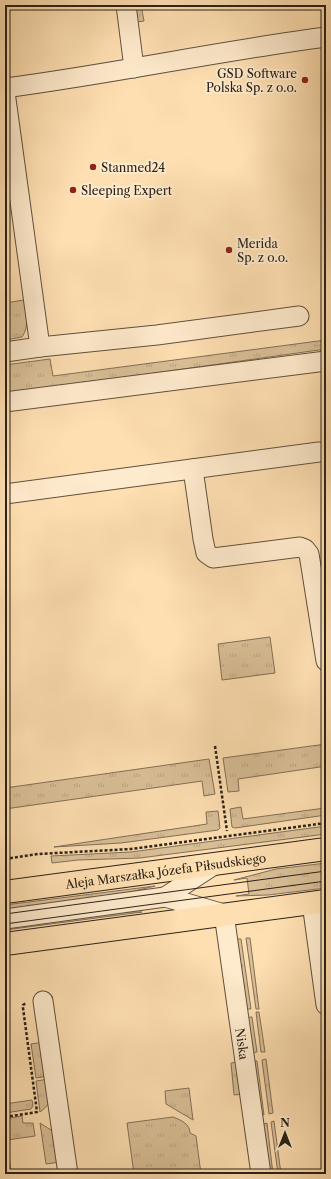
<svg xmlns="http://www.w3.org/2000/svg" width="331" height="1179" font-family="'Libre Caslon Text',serif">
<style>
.grass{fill:url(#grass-tufts);stroke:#827058}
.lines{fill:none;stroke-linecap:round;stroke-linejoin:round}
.minor-casing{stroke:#60513e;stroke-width:21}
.major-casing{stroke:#2b2218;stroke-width:24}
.path{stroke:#2b2218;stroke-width:2.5;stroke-dasharray:3 2;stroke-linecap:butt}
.minor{stroke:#feeacc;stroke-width:19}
.major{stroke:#fedfb1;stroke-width:22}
.tram{stroke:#2b2218;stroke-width:1}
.poi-dot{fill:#8f2418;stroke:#feeacc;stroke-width:1.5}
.labels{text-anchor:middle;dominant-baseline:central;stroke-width:4;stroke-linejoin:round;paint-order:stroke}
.poi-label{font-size:12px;fill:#2b2218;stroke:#feeacc;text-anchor:start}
.street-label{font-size:12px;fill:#2b2218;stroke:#feeacc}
</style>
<defs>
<pattern id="grass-tufts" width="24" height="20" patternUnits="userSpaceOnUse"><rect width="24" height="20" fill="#dabf97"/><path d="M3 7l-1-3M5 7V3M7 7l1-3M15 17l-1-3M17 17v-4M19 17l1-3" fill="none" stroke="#bba481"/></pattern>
</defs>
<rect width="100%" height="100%" fill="#fedfb1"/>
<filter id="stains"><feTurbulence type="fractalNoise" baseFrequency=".005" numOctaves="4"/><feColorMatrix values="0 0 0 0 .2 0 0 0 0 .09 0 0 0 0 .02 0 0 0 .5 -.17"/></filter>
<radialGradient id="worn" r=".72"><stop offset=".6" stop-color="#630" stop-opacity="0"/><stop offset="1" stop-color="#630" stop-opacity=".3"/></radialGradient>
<path class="grass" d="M136 5H141L144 21 137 22Z
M24 300C26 313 30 326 22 337L5 340V303Z
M326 340V349L5 394V365L50 359 53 376Z
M270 637 275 673 222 680 218 644Z
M326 744V765L320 767 238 779 239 791 228 792 223 758Z
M209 759 215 794 204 796 202 781 5 809V788Z
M324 795H326V815L235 828 232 827 230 809 241 807 243 819 325 808Z
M218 811 220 828 218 830 121 843 54 847 207 824 206 812Z
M326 826V834L140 858 78 860 52 863 51 856 131 852Z
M326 863V888L268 895 236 896 249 894 247 878 234 880 276 869Z
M155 886 114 896 5 911V905Z
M117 912H142L5 930V927Z
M246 938H250L259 1009H256Z
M236 939H241L251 1009H245Z
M256 1012H259L265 1052H261Z
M250 1017H252L257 1052 251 1053 246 1020Z
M45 1042 49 1076 36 1078 31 1044Z
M266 1059 273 1113 269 1114 262 1060Z
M252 1061H257L264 1115 259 1113Z
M238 1062 243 1094 234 1095 231 1063Z
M49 1079C50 1094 54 1102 40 1112L36 1081Z
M189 1088 193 1120 166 1104 165 1091Z
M32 1100 33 1106 31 1109 5 1113V1104Z
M22 1116 23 1123H33L35 1136 7 1140 11 1174H5V1119Z
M173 1117C181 1120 190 1124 190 1133L196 1136 201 1174H134L127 1123Z
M274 1121 281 1174H278L271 1122Z
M40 1123 54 1132 60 1162 46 1164Z
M267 1123 273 1174H268L261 1125Z"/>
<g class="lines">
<defs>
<g id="minor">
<path d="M126 5 134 68"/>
<path d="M5 88C112 74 219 51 326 37"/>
<path d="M5 92 40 347 5 352"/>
<path d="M40 347 157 335 299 316"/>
<path d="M5 402 326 361"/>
<path d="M193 469 203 539 206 553 213 558 300 547 305 549 309 554 326 661"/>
<path d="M5 494 319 452"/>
<path d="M165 897 217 863"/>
<path d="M312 903 326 1005"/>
<path id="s1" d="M5 919 165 897 224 914 261 1174"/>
<path d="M43 1001 68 1174"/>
</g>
<g id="major">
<path id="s2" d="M5 892 326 849"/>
<path d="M5 944 326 901"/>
</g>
</defs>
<use href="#minor" class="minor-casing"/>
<use href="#major" class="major-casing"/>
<path class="path" d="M215 746 227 831
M5 859 38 854 131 849 326 823
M5 1117 37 1112 23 1008V1005L26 1003"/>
<use href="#minor" class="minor"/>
<use href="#major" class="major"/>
<path class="tram" d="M5 914 326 871
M5 924 326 881"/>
</g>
<g class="poi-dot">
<circle cx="305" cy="80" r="4"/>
<circle cx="93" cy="167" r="4"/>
<circle cx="73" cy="190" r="4"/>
<circle cx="229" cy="250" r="4"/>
</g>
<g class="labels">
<g class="poi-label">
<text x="297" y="73" text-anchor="end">GSD Software<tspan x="297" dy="14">Polska Sp. z o.o.</tspan></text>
<text x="101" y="167">Stanmed24</text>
<text x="81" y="190">Sleeping Expert</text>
<text x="237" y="243">Merida<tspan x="237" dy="14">Sp. z o.o.</tspan></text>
</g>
<g class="street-label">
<text stroke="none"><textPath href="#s2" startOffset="162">Aleja Marszałka Józefa Piłsudskiego</textPath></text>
<text stroke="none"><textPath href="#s1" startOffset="354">Niska</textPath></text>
</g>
</g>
<rect width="331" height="1179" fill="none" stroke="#fedfb1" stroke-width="20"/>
<rect x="6" y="6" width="319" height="1167" fill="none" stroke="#2b2218" stroke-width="2"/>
<rect x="10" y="10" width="311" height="1159" fill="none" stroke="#2b2218"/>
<g transform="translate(285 1133)" stroke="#feeacc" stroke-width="3" paint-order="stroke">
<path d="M0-3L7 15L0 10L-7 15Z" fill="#2b2218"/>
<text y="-6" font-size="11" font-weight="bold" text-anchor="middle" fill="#2b2218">N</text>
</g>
<rect width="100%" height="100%" filter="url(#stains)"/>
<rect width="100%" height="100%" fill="url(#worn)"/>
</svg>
